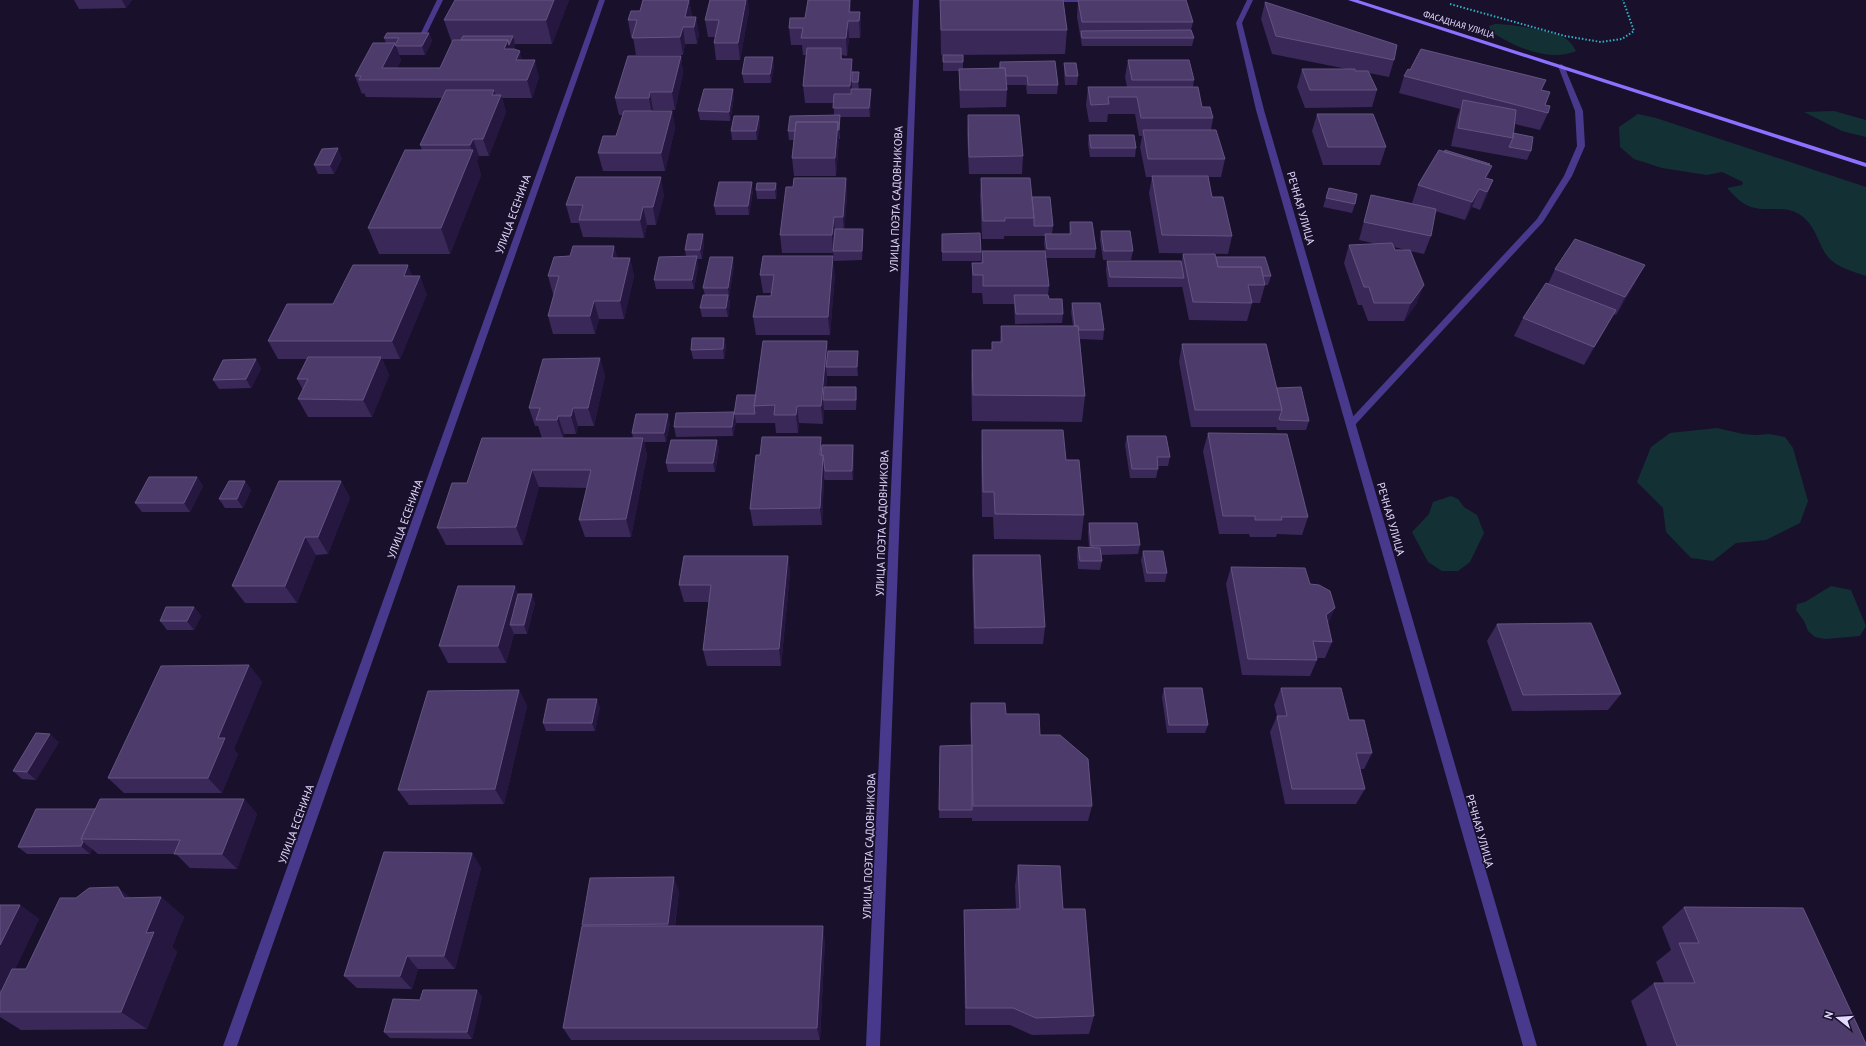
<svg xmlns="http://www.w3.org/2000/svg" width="1866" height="1046" font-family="'PT Sans',sans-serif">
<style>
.green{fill:#133135}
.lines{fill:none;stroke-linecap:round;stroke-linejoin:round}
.path{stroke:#2cb4c1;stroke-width:2;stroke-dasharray:1.5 2;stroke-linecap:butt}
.lane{fill:#49398c;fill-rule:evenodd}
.street{fill:#49398c;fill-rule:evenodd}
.secondary{fill:#8a71ff;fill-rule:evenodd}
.wall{fill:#3a2859;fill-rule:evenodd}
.shaded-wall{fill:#25173f}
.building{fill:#4c3b6b;stroke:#645482}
.labels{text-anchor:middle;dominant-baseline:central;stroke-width:3;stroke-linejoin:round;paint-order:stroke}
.far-street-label{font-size:9px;fill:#e4daff;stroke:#19102b}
.street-label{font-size:11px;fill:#e4daff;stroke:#19102b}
</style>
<rect width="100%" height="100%" fill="#19102b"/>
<path class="green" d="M1495 24C1511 24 1549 30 1563 37 1569 40 1573 45 1576 51 1549 63 1513 46 1490 31L1489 26Z
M1834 111 1866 120V137L1842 131 1804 112Z
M1638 114 1656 118 1866 187V276C1852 271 1838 268 1828 257 1817 243 1817 226 1799 214 1784 205 1766 212 1751 207 1741 204 1734 195 1727 188L1742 185 1743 182 1722 172 1707 175 1662 168 1634 159 1620 147 1619 127Z
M1717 428 1743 434 1756 435 1769 434 1785 437 1793 448 1808 501 1800 523 1766 540 1736 543 1713 561 1691 558 1666 532 1663 508 1637 482 1651 447 1670 433Z
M1451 496 1458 499 1464 507 1477 515 1484 533 1470 562 1458 571H1442L1428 562 1412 532 1429 514 1433 502Z
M1831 586 1851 590 1866 626 1860 636 1825 639 1815 637 1808 631 1804 621 1796 610 1797 604 1805 602Z"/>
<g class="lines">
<path class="path" d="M1450 4 1565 36 1601 42 1622 39 1634 31 1623 0"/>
<path class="lane" d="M437 0H443L424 39 419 40 418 39Z
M1047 0H1095L1092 2H1050Z
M1561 64 1564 66 1583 111 1585 146 1572 176 1543 222 1354 426H1348L1346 424 1348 422 1537 219 1564 176 1577 146 1575 111 1558 66Z"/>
<path class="street" d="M599 0H605L237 1046H223Z
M913 0H919L880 1046H866Z
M1247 0H1253L1242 23 1264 110 1537 1046H1523L1256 110 1236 23Z"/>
<path class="secondary" d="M1348 0H1358L1866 163V167Z"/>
</g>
<path class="wall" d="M74 0H132L126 8 79 9Z
M569 0 552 44H515L514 49 522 60 539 77 532 98H502L506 112 489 156H479L477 161 481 175 450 254H379L368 228 422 150 420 145 442 98 366 97 364 93 362 94 355 76 386 43 384 38 429 33 432 41 425 55H399L401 60 397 68H440L452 43 444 20Z
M643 0H689L692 16 691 17H696L699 35 697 44H685L683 55H636L633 37H631L628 20 640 11Z
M850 0 851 12H860L861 29 860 38H849L847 56 842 55V59L853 72H859V89L871 98 870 117H840V139H839L836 176H794L792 158 794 140H789L788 131 834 115V103H805L803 86 806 55H803L802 45H791L789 28 805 18Z
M940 0 1067 30 1065 54 941 55Z
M1078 0 1193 22 1191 30 1194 38 1192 46H1082L1077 17Z
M1265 2 1394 60 1389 77 1369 73 1377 90 1372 107 1305 108 1297 87 1302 69H1347L1272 54 1261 19Z
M749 11 740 60H716L714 43 715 37H708L705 20Z
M943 55H963V69L999 68 1000 62 1058 85 1057 94H1027L1026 85H1006L1007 90 1006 107 960 108 959 86V71H943Z
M681 56 683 73 675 110H653V111H672L675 128 665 171H603L598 153 616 136 623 115H619L615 98Z
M1128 60 1194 80 1193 87 1202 107 1213 118 1211 130 1225 159 1221 177H1208L1212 197 1232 236 1228 254 1159 253 1149 193 1152 177H1146L1140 147 1142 136H1139L1135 114H1108L1107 122H1089L1086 105 1088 87H1127L1125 77Z
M1064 63 1078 76 1077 85H1065L1064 72Z
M774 65 771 83H744L742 74Z
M1404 76 1541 90 1548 113 1540 130 1515 124 1513 133 1531 151 1527 160 1451 146 1457 118 1460 109 1399 93Z
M734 98 730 121 700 120 698 111Z
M1317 114 1386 147 1380 165H1323L1312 131Z
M968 115 1023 156 1022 174H969L967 133Z
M759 116 760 125 757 140H732L731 131Z
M1089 135 1136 148 1135 157H1090L1088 144Z
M342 158 334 174H318L314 165Z
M1489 165 1492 166 1487 178 1493 180 1486 198 1480 210 1472 207 1465 220 1435 211 1431 236 1424 254 1410 251 1417 303 1404 321H1368L1362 305H1358L1344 263 1349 245 1377 244 1359 240 1366 213 1371 195 1416 204 1412 203 1418 185ZM1394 247 1406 250H1395Z
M846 178 847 196 844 229 863 238 862 260 834 261 833 252V253H782L780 235 793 187Z
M981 178 1032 197 1053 226 1052 234H1069L1070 222 1096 249 1095 258H1046L1049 286 1048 295 1049 299 1063 314 1062 323 1015 324 1014 304H983L982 293H972V263H981L982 251H1045L1044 243 1045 236H1004V239H982L980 196Z
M776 183 777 192 776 199H757L756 190Z
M1329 188 1355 204 1352 213 1323 207Z
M753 191 749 215H716L714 206Z
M664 195 656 225H647L644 238 583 237 579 223H571L566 205Z
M1101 231 1133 251 1131 260H1103L1100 240Z
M703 234 704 243 702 259H697L698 266 694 289H656L654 280 686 256 685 250Z
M942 234 981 252V261H942Z
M614 246 617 258H630L634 276 624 319H599L595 334H553L548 316 554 294H553L548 276 570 256Z
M1183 254 1216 257 1271 276 1268 285H1265L1260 303H1252L1247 321 1189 320 1182 286V287H1108L1106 270 1107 261 1181 264Z
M734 266 729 297 730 304 728 317H702L700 308 705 295 703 288Z
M1555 269 1635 283 1616 315 1614 314 1584 365 1514 336 1523 318 1548 284Z
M835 274 830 335H756L753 317 771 296V293H763L760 275Z
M412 276 427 294 400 359H382L389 375 372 417H308L298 399 303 390 297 379 307 359H278L268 341 333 304Z
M1072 303 1104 330 1103 340 1080 339 1085 396 1082 422 972 421 971 376 972 350H992V342H1000L1001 326H1073L1071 312Z
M724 338 726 347 724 359H693L691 350Z
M827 341 828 351 858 361V376H827L826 387H856L857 396 856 410H824L823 424 799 423 798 433H776L775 423H736V422L733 436 676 437 674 427 734 414 756 395Z
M1182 344 1309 421 1306 430H1277L1276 427H1191L1179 362Z
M600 358 605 376 594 426H578L576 434H564L563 438H633L632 433 670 423 666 442H644L647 455 631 537H585L579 520 587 488 539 487 523 545H446L437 528 542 438 538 426H535L529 408Z
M256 359 261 369 251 388 219 389 213 380Z
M982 430 1066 460 1084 515 1081 540 994 539 993 517H982L981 456Z
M1208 433 1308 517 1302 535 1277 534 1276 537H1250L1249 534H1219L1203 451Z
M1127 436 1170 457 1168 466H1158V469L1156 478H1130L1125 445Z
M717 440 719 449 715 472H668L666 463Z
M822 445H853L854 454 853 480H825L824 479 822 525 753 526 750 509 760 455Z
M197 477 203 486 190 512H142L135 503Z
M245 481 251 490 243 508H225L219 499Z
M341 481 350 498 328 554 316 555 297 603H245L232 586Z
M1089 523 1140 545 1138 554 1101 555 1102 561 1100 570 1078 569 1077 556 1078 547 1089 548 1088 532Z
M1143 551 1167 573 1165 582H1145L1141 560Z
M973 555 1045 627 1043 644H974L972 572Z
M788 556 790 573 781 666H707L703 650 709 602H684L679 585Z
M1231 567 1310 584 1328 625 1332 642 1325 658H1317V660L1310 676 1242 675 1226 584Z
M518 594 535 603 527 634H514L506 663H448L439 646Z
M194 607 201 616 194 630H167L160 621Z
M1497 624 1621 694 1608 710 1512 711 1487 641Z
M249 665 262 682 234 749 238 754 222 793H124L108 778Z
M1164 688 1208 725 1205 733H1167L1162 697Z
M1281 688 1349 720 1372 753 1364 769H1360L1365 789 1356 804H1285L1270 732 1277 716 1274 705Z
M519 690 527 706 504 804 409 805 398 790Z
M971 703 1006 714 1040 735 1092 806 1088 821H972V818H939L940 746 971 745 970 719Z
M600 707 595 731H546L543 723Z
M59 742 36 780 22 779 13 771Z
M244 799 257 814 237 869 190 868 176 854H98L92 849 90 854H27L18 847 95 809Z
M472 853 481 868 455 969H418L412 989 357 988 344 976Z
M1018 865 1094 1016 1089 1034 1032 1035 1010 1025H965L964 929V910L1016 909 1015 886Z
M118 887 130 898 161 897 184 917 172 947 177 952 147 1029 21 1030 0 1017V994L1 992H0V905H20L39 919 15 969H26L76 898Z
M679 891 675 926 825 939 820 1040H571L563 1028 583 926 582 925Z
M1684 907 1866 1046H1647L1631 1001 1654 983H1664L1656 962 1671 950 1662 927Z
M477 990 482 997 472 1039 390 1038 384 1032 420 1000Z"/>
<path class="shaded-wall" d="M122 0H132L126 8Z
M554 0H569L552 44 546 20Z
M689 0 692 16 689 27 685 17Z
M746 0H748L749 11 740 60 738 43Z
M850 0 851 16 849 12Z
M860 12 861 29 860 38 859 21Z
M696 17 699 35 697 44 694 27Z
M848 21 849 38 847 56 846 38Z
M683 27 685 44 683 55 680 37Z
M429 33 432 41 425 55 422 46Z
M513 36 515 45 512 54 504 49 508 40Z
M395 43 401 60 391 80 382 68Z
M520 51 524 69 516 60Z
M681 56 683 73 675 110 672 92Z
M773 57 774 65 771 83 770 74Z
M852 59 853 76 852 82V91L851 103 850 86Z
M535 60 539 77 532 98 527 80Z
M859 72V91L858 82Z
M733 89 734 98 730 121 729 112Z
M871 89V98L870 117 869 108Z
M494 90 498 103 501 95 506 112 489 156 483 139 492 95Z
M650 92 653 110 652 115 649 98Z
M672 111 675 128 665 171 661 153Z
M840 115V139L839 130Z
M759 116 760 125 757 140 756 131Z
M838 122 839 140 836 176 835 158Z
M473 139 479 156 477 161 481 175 450 254 441 228 472 151 470 145Z
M338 148 342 158 334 174 330 165Z
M1492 166 1485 184V178Z
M661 177 664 195 656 225 653 207Z
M846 178 847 196 844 235 843 217Z
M1493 180 1486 198 1480 210 1487 192Z
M752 182 753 191 749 215 748 206Z
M776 183 777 192 776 199 775 190Z
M1479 189 1472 207 1465 220 1472 202Z
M643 207 647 225 644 238 640 220Z
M834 217 835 235 833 253 832 235Z
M703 234 704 243 702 259 700 250Z
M614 246 619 264 612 258Z
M697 256 698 266 694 289 692 280Z
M833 256 835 274 830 335 828 317Z
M733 257 734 266 729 297 728 288Z
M630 258 634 276 624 319 620 301Z
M408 265 415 283 404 276Z
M1645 265 1635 283 1616 315 1625 297Z
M420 276 427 294 400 359 392 341Z
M1424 285 1417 303 1404 321 1411 303Z
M728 295 730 304 728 317 726 308Z
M594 301 599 319 595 334 590 316Z
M1616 310 1606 328 1584 365 1594 347Z
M724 338 726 347 724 359 723 349Z
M827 341 829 359 826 367 827 376 825 400H823L824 410 823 424 821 406Z
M858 351V376L857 367Z
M381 357 389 375 372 417 363 400Z
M600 358 605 376 594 426 588 408Z
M256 359 261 369 251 388 246 379Z
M856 387 857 396 856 410Z
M797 406 799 423 798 433 796 415Z
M573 408 578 426 576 434 571 416Z
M734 412 736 422 733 436 732 427Z
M668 414 670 423 666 442 664 433Z
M558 416 564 434 563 438 557 420Z
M821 437 823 454 820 455Z
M643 438 647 455 631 537 626 519Z
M717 440 719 449 715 472 713 463Z
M853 445 854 454 853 480 852 471Z
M823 455 825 471H824V479L822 525 820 508Z
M532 470 539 487 523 545 516 527Z
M197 477 203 486 190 512 184 503Z
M245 481 251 490 243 508 237 499Z
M341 481 350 498 328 554 318 537Z
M305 537 316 555 297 603 285 586Z
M788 556 790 573 781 666 779 649Z
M515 586 522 603 510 625 514 634 506 663 498 646Z
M532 594 535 603 527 634 524 625Z
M194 607 201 616 194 630 187 621Z
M1335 608 1328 625 1326 615Z
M249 665 262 682 234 749 238 754 222 793 208 778 218 738Z
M519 690 527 706 504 804 495 789Z
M597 699 600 707 595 731 592 723Z
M50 734 59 742 36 780 27 772Z
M244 799 257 814 237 869 222 854Z
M83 842 92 849 90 854 81 846Z
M472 853 481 868 455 969 444 956Z
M674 877 679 891 673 938 668 924Z
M118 887 142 907 124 898Z
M161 897 184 917 172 947 177 952 147 1029 121 1012 146 933Z
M20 905 39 919 4 992 0 990V945Z
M823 926 825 939 820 1040 817 1028Z
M407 956 418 969 412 989 400 976Z
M477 990 482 997 472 1039 467 1032Z"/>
<path class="building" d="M455 0H554L546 20H444Z
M643 0H689L685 17H696L694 27H683L680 37 632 38 637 20H628L631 11H640Z
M710 0H746L738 43H714L719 20H705Z
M808 0H850L849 12H860L859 21H848L846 38H801L803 28H789L790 18H805Z
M940 0H1063L1067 30H941Z
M1078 0H1186L1193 22H1082Z
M1265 2 1397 45 1394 60 1276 36Z
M1191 30 1194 38H1082L1081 31Z
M387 33H429L422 46H396L395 45 399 38H384Z
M463 36H513L509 45 508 40H461Z
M453 40H508L504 49H514L520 51 516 60H535L527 80H359L361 76H355L373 43H395L382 68H440Z
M807 48H841V59H852L850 86H803Z
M1421 49 1546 80 1541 90 1550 92 1545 105 1550 106 1548 113 1404 76 1408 69 1410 70Z
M943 55H963V62H943Z
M628 56H681L672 92H650L649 98H615Z
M745 57H773L770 74H742Z
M1128 60H1189L1194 80H1132Z
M1055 61 1058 85H1028L1027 76H1006L1005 68H1000V62Z
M1064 63H1076L1078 76H1066Z
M1005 68 1007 90H960L959 69Z
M1302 69H1355V71H1368L1377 90H1310Z
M852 72H859L858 82H852Z
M1088 87H1198L1202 107H1210L1213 118H1141L1137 97H1108L1109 104 1091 105Z
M704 89H733L729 112 698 111Z
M851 89H871L869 108H833L834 94H851Z
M446 90H494L492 95H501L483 139H473L470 145H420Z
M1463 100 1516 110 1513 138 1458 128Z
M624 111H672L661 153H598L603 136H616Z
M1317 114H1373L1386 147H1328Z
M840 115 839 130H838V122H796L795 131H788L790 116Z
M968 115H1019L1023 156 969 157Z
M734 116H759L756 131H731Z
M796 122H838L835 158H792Z
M1143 130H1216L1225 159H1148Z
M1513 133 1533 137 1531 151 1509 147 1513 138Z
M1089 135H1134L1136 148H1091Z
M338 148 330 165H314L322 149Z
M405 150H473L441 228H368Z
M1439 150 1492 166 1485 178 1493 180 1487 192 1479 189 1472 202 1418 185Z
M1445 150 1490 164 1489 165 1444 152Z
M1152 176H1208L1212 197H1223L1232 236 1162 235Z
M576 177H661L653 207H643L640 220H579L583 205H566Z
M794 178H846L843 217H834L832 235H780L786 187H793Z
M981 178H1030L1034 218H1005V221H983Z
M719 182H752L748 206H714Z
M757 183H776L775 190H756Z
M1329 188 1357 194 1355 204 1326 198Z
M1371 195 1436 209 1431 236 1364 222Z
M1032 197H1050L1053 226H1034V218Z
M1070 222H1092L1096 249H1047L1045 234H1071Z
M835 229H863L862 251H833Z
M1101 231H1130L1133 251H1104Z
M980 233 981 252H942V234Z
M688 234H703L700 250H685Z
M1575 239 1645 265 1625 297 1555 269Z
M1392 243 1395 250H1410L1424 285 1411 303H1374L1369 287H1364L1349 245Z
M573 246H614L612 258H630L620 301H594L590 316H548L559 276H548L554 257 570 256Z
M982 251H1045L1049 286H983V275H973L972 263H983Z
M1183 254H1215L1218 267H1261L1265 285H1248L1252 303 1193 302Z
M697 256 692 280H654L659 257Z
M763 256H833L828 317H753L757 296H771L774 275H760Z
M710 257H733L728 288H703Z
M1216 257H1265L1271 276H1263L1261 267H1218Z
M1107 261H1181L1184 278 1110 277Z
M353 265H408L404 276H420L392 341H268L287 304H333Z
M1546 283 1616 310 1594 347 1523 318Z
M703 295H728L726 308H700Z
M1014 295H1048L1049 299H1062L1063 314H1016Z
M1072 303H1100L1104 330H1079L1078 326H1075Z
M1001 326H1078L1085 396 973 395 972 350H992V342H1002Z
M692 338H724L723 349 691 350Z
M763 341H827L821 406H797L796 415H774L775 405 754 406Z
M1182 344H1266L1282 410H1195Z
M828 351H858L857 367H826Z
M308 357H381L363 400 298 399 308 379H297Z
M600 358 588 408H573L571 416H558L557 420H536L540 408H529L543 359Z
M256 359 246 379 213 380 223 360Z
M824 387H856V400H823Z
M1301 387 1309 421 1280 420 1279 419 1282 410 1277 388Z
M737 395H756L754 406 755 414H734Z
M734 412 732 427H674L676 413Z
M636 414H668L664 433H632Z
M982 430H1063L1066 460H1079L1084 515 995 514 994 492H983Z
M1208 433 1287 434 1308 517H1281L1282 520H1255V516H1223Z
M1127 436H1166L1170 457H1157L1158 469H1132Z
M762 437H821L820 455H823L820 508 750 509 756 455H760Z
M482 438H643L626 519 579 520 591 470H532L516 527 437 528 452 483H467Z
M671 440H717L713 463H666Z
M822 445H853L852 471H825L823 455H821Z
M149 477H197L184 503H135Z
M229 481H245L237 499H219Z
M279 481H341L318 537H305L285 586H232Z
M1089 523H1137L1140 545 1091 546Z
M1078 547 1100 548 1102 561H1080Z
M1143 551H1163L1167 573H1147Z
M973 555H1040L1045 627 975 628Z
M684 556H788L779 649 703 650 711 585H679Z
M1231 567 1305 568 1310 584 1319 585 1330 591 1335 608 1326 615 1332 642 1313 641 1317 660 1248 659Z
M458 586H515L498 646H439Z
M518 594H532L524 625H510Z
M166 607H194L187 621H160Z
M1591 623 1621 694 1523 695 1497 624Z
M249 665 218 738H225L208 778H108L161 666Z
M1164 688H1202L1208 725H1169Z
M1281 688H1341L1349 720H1364L1372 753H1356L1365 789H1292L1277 716H1287Z
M519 690 495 789 398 790 428 691Z
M548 699H597L592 723H543Z
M971 703H1005L1006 714H1039L1040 735H1060L1088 759 1092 806H973Z
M36 733 50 734 27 772 13 771Z
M972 745V810H939L940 746Z
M100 799H244L222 854H174L180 840 81 839Z
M36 809H95L81 839 83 842 81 846 18 847Z
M384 852 472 853 444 956H407L400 976H344Z
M1018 865 1060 866 1063 909H1085L1094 1016 1036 1018 1013 1008H966L964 910 1020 909Z
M674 877 668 924 582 925 590 878Z
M118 887 124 898 161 897 146 933 154 932 121 1012H0V994L12 969H26L60 898H76L89 888Z
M0 905H20L0 945Z
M1684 907 1803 908 1866 1044V1046H1677L1654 983H1695L1679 943H1699Z
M582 926H823L817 1028H563Z
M423 990H477L467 1032H384L393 999 420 1000Z"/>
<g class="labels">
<g class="far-street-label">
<text transform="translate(1459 24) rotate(17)">ФАСАДНАЯ УЛИЦА</text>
</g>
<g class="street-label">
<text transform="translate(896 199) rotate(-88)">УЛИЦА ПОЭТА САДОВНИКОВА</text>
<text transform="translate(1301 208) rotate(74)">РЕЧНАЯ УЛИЦА</text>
<text transform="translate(513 214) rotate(-70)">УЛИЦА ЕСЕНИНА</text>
<text transform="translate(405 519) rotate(-70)">УЛИЦА ЕСЕНИНА</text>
<text transform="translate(1391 519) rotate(74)">РЕЧНАЯ УЛИЦА</text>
<text transform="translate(882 523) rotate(-88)">УЛИЦА ПОЭТА САДОВНИКОВА</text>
<text transform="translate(296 824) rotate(-70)">УЛИЦА ЕСЕНИНА</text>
<text transform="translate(1480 831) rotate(74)">РЕЧНАЯ УЛИЦА</text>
<text transform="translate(869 846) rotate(-88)">УЛИЦА ПОЭТА САДОВНИКОВА</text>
</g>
</g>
<g transform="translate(1838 1018) rotate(287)" stroke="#19102b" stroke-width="3" paint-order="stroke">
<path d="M0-3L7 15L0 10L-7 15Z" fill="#e4daff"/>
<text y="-6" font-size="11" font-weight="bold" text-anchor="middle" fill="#e4daff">N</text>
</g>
</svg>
